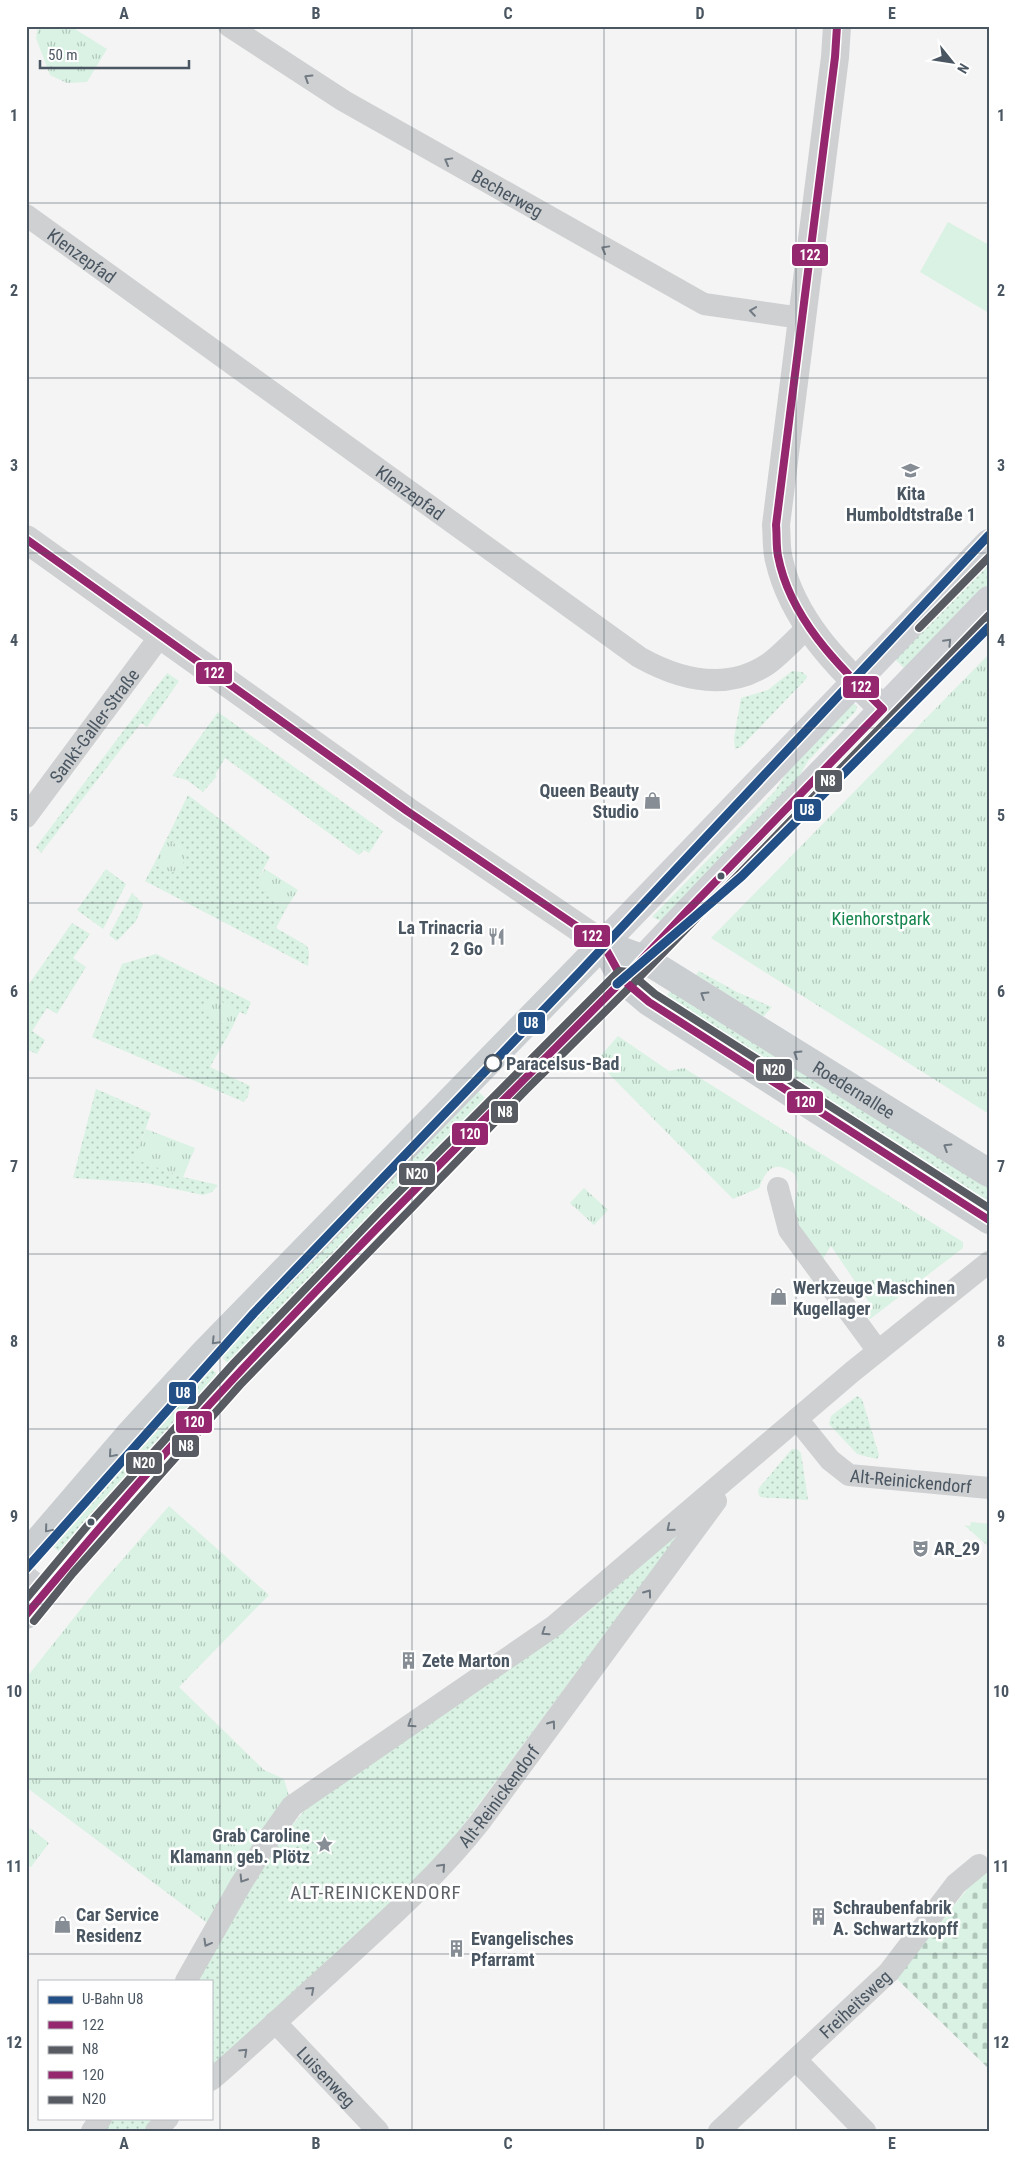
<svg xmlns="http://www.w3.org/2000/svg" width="1015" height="2157" font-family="'Roboto Condensed',sans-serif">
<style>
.grass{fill:url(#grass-dots)}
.cemetery{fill:url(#cemetery-stones)}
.park{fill:url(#park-tufts)}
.garden{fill:#d9f2e3}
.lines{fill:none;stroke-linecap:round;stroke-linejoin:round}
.minor{stroke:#ced0d2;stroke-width:22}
.tertiary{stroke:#ced0d2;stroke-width:28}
.secondary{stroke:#ced0d4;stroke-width:28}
.primary{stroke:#caced1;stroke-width:28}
.bus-1-casing{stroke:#fff;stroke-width:11}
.bus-2-casing{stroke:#fff;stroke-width:11}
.bus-3-casing{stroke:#fff;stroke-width:11}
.bus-4-casing{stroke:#fff;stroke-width:11}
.bus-1{stroke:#95276e;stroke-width:8}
.bus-2{stroke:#595b62;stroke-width:8}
.bus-3{stroke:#95276e;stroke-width:8}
.bus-4{stroke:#595b62;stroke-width:8}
.metro-1-casing{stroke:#fff;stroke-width:12}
.metro-1{stroke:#224f86;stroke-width:9}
.oneway{stroke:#727b83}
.oneway2{stroke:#727b84}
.oneway3{stroke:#707a83}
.grid{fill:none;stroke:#4a5661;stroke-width:1;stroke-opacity:0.55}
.bus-dot{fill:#4a5661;stroke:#fff;stroke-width:2}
.stop-dot{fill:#fff;stroke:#4a5661;stroke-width:2.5}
.labels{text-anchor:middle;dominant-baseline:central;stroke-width:5;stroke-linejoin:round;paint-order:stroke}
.street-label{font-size:18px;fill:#4a5661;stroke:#fff}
.poi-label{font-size:18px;font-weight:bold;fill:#4a5661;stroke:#fff;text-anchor:start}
.park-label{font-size:18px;fill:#17864f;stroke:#fff}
.stop-label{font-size:18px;font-weight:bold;fill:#4a5661;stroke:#fff;text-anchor:start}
.neighbourhood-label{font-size:19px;letter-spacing:1px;fill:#5f6368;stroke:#fff}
.line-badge{stroke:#fff;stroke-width:2}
.badge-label{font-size:14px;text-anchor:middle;font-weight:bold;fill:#fff}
.neatline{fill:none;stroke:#4a5661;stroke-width:2}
.grid-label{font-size:16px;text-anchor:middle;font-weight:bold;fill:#4a5661}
</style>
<defs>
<pattern id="grass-dots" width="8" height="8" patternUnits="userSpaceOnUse" patternTransform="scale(1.25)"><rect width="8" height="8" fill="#d9f2e3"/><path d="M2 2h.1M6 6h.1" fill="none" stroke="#b2c7bb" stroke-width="1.8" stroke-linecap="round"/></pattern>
<pattern id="cemetery-stones" width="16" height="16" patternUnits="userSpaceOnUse" patternTransform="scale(1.25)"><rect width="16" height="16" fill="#d9f2e3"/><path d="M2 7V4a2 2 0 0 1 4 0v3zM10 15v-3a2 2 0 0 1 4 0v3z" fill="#b2c7bb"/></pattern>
<pattern id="park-tufts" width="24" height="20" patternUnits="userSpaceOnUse" patternTransform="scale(1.25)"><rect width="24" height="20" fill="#d9f2e3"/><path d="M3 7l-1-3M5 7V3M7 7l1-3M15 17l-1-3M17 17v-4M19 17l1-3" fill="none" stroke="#b2c7bb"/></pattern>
</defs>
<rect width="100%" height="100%" fill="#f4f4f4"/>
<path class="grass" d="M989 557V587L907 671 892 656Z
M792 671 802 672 807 676 806 679 741 747 735 749 734 738 741 698 768 690Z
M167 673 179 681 147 727 141 723 41 853 36 847Z
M852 702 857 706 856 711 808 761 794 785 663 922 652 917 775 791 792 764Z
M218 712 383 831 369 853 364 850 359 855 225 758 215 775 217 776 203 792 187 780 172 776Z
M188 795 270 857 259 877 264 892 287 907 276 928 307 946 309 952 308 966 145 881 154 864 171 873 185 851 167 838Z
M106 869 126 884 103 929 77 910Z
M132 893 143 904 136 921 117 941 109 935Z
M72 923 90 934 73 958 86 967 57 1014 47 1008 32 1031 45 1040 37 1054 26 1049V988Z
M156 954 251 1002 246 1015 210 996 218 1021 232 1028 210 1067 250 1086 248 1096 244 1102 92 1037 122 964Z
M699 971 737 992 772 1007 763 1017 700 977 696 975Z
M671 991 989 1185V1203L663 999Z
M474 1087 489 1102 232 1367 217 1353Z
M96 1089 151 1113 135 1159 183 1177 218 1185 212 1192 203 1195 146 1183 73 1178Z
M206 1363 221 1378 63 1555 49 1543Z
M857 1396 862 1399 879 1455 877 1459 857 1454 829 1424 831 1416Z
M792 1449H797L801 1453 808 1500 760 1497 758 1492 759 1488Z
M682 1529H683L438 1859 211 2068V1981H196L280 1840 304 1811 321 1797 572 1626Z
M111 2118H157L144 2131H102Z"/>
<path class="cemetery" d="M989 1862V2069L896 1978Z"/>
<path class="park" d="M38 26H70L107 49 87 82 67 83 50 75 36 38Z
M989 654V1114L711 938Z
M167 838 185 851C186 862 182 869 171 873L154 864Z
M265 869 298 890 287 907 264 892 259 885V877Z
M210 996 240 1011 232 1028 209 1017 205 1007Z
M618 1036 669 1071 684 1068 963 1242V1248L870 1319 865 1314 869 1302 831 1246 821 1262C809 1245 796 1230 795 1209 794 1193 801 1191 795 1174 775 1160 767 1167 759 1188L733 1199 596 1061Z
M146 1129 195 1148 183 1177 134 1159Z
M584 1188 608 1210 594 1225 570 1203Z
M169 1506 269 1595 179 1687 264 1770 284 1779 292 1806 214 1928 26 1787V1678L96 1590Z
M971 1522 989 1524V1547L964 1525 970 1526Z
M30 1828 49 1843 31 1867 26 1864V1833Z"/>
<path class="garden" d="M948 222 989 245V313L920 272Z"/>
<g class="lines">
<g class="minor">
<path id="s1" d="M229 26 344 101 704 304 801 318"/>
<path id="s2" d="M26 215 639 657C680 680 726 692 768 664 782 654 795 639 807 628"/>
<path id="s3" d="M26 817 161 635"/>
<path d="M778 1188 789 1230 878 1351"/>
<path id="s4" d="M797 1419 830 1460 849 1475 989 1488"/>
<path d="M186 1981 241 1884 272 1834 292 1806 554 1626 852 1372 989 1262"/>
<path id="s5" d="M275 2022 378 2131"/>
<path d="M796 2060 865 2131"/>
<path id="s6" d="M211 2080C253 2044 292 2007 333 1970 384 1923 437 1877 480 1822L716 1501"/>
<path d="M92 2131 101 2118"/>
<path d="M156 2131 168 2118"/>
<path id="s7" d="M719 2131 889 1972 956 1884 979 1865"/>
</g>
<path class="tertiary" d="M837 26 835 57 776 525C777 537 776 549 779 560 793 622 839 666 883 709
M26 539 407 811 603 944"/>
<path class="secondary" d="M603 944 989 543
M628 975 734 863 989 600
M26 1580 44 1594"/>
<g class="primary">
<path d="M603 944 623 980 649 1002 989 1220"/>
<path id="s8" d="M603 944 644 959 989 1173"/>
<path d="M26 1555 128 1436 205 1352 603 944"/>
<path d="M26 1615C209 1390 419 1186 623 980"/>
</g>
<defs>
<path id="bus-1" d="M26 539 407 811 603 944 623 980 688 910 883 709C839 666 790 619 778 556 776 546 777 535 776 525L835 57 837 26"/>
<path id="bus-2" d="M919 628 989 557
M34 1621 73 1573 240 1385 526 1090 630 987 989 615"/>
<path id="bus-3" d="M26 1615C73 1559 120 1503 169 1449 315 1287 470 1134 623 980L649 1002 989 1220"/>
<path id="bus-4" d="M26 1599 88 1525 234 1363 386 1205 619 971 629 972 655 994 989 1208"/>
</defs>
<use href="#bus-1" class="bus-1-casing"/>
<use href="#bus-2" class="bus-2-casing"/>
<use href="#bus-3" class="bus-3-casing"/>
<use href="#bus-4" class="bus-4-casing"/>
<use href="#bus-1" class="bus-1"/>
<use href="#bus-2" class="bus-2"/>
<use href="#bus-3" class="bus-3"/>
<use href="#bus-4" class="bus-4"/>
<defs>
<path id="metro-1" d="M617 984 742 876 989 627
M26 1569 254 1313 579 973 989 535"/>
</defs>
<use href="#metro-1" class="metro-1-casing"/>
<use href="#metro-1" class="metro-1"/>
</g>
<defs><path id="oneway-chevron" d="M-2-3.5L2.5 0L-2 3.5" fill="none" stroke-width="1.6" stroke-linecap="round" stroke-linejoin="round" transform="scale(1.25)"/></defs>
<g class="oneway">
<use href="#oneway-chevron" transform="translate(308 78) rotate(-148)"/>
<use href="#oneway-chevron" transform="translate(448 161) rotate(-151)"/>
<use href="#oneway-chevron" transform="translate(605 249) rotate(-151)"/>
<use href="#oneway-chevron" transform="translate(753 311) rotate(-172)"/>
<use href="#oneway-chevron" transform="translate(670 1528) rotate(140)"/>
<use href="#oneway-chevron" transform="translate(648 1593) rotate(-54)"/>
<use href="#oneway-chevron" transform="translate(545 1632) rotate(146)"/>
<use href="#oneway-chevron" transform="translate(411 1724) rotate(146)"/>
<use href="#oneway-chevron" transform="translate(552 1724) rotate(-54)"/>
<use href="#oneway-chevron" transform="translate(442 1867) rotate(-47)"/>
<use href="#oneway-chevron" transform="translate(243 1879) rotate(122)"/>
<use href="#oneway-chevron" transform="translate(207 1943) rotate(119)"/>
<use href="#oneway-chevron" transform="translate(311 1990) rotate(-42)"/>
<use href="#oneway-chevron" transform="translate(244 2052) rotate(-43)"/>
</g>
<use class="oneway2" href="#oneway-chevron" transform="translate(948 642) rotate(-46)"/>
<g class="oneway3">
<use href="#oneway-chevron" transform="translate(704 995) rotate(-148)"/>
<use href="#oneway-chevron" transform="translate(797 1054) rotate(-148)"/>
<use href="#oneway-chevron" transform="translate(947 1147) rotate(-148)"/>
<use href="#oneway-chevron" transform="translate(215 1341) rotate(134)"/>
<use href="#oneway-chevron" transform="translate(112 1454) rotate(131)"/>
<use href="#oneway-chevron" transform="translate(48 1529) rotate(130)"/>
</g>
<path class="grid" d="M220 26V2131M412 26V2131M604 26V2131M796 26V2131M26 203H989M26 378H989M26 553H989M26 728H989M26 903H989M26 1078H989M26 1254H989M26 1429H989M26 1604H989M26 1779H989M26 1954H989"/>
<defs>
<symbol id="school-bare" viewBox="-9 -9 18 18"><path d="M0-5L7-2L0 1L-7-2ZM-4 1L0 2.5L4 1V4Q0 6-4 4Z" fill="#868d94" stroke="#fff" stroke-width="2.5" paint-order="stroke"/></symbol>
<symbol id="shop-bare" viewBox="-9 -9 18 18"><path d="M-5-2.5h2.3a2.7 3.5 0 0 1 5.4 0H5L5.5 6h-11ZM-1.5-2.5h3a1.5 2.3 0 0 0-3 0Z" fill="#868d94" stroke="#fff" stroke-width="2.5" paint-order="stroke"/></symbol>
<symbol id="restaurant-bare" viewBox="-9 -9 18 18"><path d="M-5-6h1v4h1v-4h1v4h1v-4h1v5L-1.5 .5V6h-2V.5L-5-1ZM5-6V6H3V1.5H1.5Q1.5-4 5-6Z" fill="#868d94" stroke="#fff" stroke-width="2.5" paint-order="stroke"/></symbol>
<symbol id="theatre-bare" viewBox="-9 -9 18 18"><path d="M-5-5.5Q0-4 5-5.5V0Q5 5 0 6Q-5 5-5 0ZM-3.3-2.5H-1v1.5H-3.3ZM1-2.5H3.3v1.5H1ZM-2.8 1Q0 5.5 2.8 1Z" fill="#868d94" stroke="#fff" stroke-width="2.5" paint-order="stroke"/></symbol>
<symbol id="building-bare" viewBox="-9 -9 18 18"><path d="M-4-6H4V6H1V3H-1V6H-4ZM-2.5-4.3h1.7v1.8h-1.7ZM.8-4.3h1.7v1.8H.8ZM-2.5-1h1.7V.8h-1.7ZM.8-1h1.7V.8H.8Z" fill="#868d94" stroke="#fff" stroke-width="2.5" paint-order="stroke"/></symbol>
<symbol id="sight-bare" viewBox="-9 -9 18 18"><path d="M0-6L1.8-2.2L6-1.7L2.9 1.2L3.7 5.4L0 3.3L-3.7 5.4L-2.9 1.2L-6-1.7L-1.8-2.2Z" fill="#868d94" stroke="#fff" stroke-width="2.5" paint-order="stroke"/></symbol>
</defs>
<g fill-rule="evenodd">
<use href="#school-bare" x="898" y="458" width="25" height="25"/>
<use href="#shop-bare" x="640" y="788" width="25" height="25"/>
<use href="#restaurant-bare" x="484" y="924" width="25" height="25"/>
<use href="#shop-bare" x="766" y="1284" width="25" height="25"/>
<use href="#theatre-bare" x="908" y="1536" width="25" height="25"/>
<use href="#building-bare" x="396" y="1648" width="25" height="25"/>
<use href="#sight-bare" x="312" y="1832" width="25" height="25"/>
<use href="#building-bare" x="806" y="1904" width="25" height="25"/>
<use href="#shop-bare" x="50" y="1912" width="25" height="25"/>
<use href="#building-bare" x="444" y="1936" width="25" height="25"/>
</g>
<g class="bus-dot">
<circle cx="721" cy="876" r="4.5"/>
<circle cx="91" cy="1522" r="4.5"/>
</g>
<circle class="stop-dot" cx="493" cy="1063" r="8"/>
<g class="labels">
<g class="street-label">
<text stroke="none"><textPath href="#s1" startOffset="325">Becherweg</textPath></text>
<text stroke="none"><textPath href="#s2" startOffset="69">Klenzepfad</textPath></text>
<text stroke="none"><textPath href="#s2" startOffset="474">Klenzepfad</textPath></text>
<text stroke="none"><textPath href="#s3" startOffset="114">Sankt-Galler-Straße</textPath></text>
<text stroke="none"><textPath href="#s8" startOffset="291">Roedernallee</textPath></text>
<text stroke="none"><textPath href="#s4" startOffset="139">Alt-Reinickendorf</textPath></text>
<text stroke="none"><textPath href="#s6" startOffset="405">Alt-Reinickendorf</textPath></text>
<text stroke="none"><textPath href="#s7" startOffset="186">Freiheitsweg</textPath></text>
<text stroke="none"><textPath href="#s5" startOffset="75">Luisenweg</textPath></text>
</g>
<g class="poi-label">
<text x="911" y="493" text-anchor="middle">Kita<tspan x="911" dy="21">Humboldtstraße 1</tspan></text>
<text x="639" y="790" text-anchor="end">Queen Beauty<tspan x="639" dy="21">Studio</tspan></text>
<text x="483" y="927" text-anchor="end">La Trinacria<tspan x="483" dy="21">2 Go</tspan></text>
<text x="793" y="1287">Werkzeuge Maschinen<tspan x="793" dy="21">Kugellager</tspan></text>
<text x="934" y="1548">AR_29</text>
<text x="422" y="1660">Zete Marton</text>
<text x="310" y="1835" text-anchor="end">Grab Caroline<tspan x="310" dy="21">Klamann geb. Plötz</tspan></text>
<text x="833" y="1907">Schraubenfabrik<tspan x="833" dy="21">A. Schwartzkopff</tspan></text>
<text x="76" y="1914">Car Service<tspan x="76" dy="21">Residenz</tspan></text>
<text x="471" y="1938">Evangelisches<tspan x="471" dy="21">Pfarramt</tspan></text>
</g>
<g class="park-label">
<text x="881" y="918">Kienhorstpark</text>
</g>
<g class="stop-label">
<text x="506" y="1063">Paracelsus-Bad</text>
</g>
<g class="neighbourhood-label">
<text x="376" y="1892">ALT-REINICKENDORF</text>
</g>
</g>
<g class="line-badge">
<rect x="791" y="243" width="38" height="24" rx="5" fill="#95276e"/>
<rect x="195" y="661" width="38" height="24" rx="5" fill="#95276e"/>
<rect x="842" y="675" width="38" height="24" rx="5" fill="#95276e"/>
<rect x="814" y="769" width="29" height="24" rx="5" fill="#595b62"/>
<rect x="793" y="798" width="29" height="24" rx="5" fill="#224f86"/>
<rect x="573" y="924" width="38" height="24" rx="5" fill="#95276e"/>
<rect x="517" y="1011" width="29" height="24" rx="5" fill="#224f86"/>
<rect x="755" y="1058" width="38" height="24" rx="5" fill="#595b62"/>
<rect x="786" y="1090" width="38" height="24" rx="5" fill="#95276e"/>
<rect x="490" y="1100" width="29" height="24" rx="5" fill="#595b62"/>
<rect x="451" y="1122" width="38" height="24" rx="5" fill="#95276e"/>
<rect x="398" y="1162" width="38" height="24" rx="5" fill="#595b62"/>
<rect x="168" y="1381" width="29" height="24" rx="5" fill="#224f86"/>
<rect x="175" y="1410" width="38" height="24" rx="5" fill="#95276e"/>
<rect x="171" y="1434" width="29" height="24" rx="5" fill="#595b62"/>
<rect x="125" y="1451" width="38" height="24" rx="5" fill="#595b62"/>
</g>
<g class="badge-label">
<text x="810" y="260">122</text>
<text x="214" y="678">122</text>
<text x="861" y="692">122</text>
<text x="828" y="786">N8</text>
<text x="807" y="815">U8</text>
<text x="592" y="941">122</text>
<text x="531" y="1028">U8</text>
<text x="774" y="1075">N20</text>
<text x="805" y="1107">120</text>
<text x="505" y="1117">N8</text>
<text x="470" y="1139">120</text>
<text x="417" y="1179">N20</text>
<text x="183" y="1398">U8</text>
<text x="194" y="1427">120</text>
<text x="186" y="1451">N8</text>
<text x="144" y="1468">N20</text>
</g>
<rect width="1015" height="2157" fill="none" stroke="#ffffff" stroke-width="55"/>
<rect x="38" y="1980" width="175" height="140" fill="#ffffff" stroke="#b7bbc0"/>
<rect x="48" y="1996" width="25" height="8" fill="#224f86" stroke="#b7bbc0"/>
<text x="82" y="2004" font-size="15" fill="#4a5661">U-Bahn U8</text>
<rect x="48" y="2021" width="25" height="8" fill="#95276e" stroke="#b7bbc0"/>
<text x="82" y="2030" font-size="15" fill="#4a5661">122</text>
<rect x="48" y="2046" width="25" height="8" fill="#595b62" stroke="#b7bbc0"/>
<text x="82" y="2054" font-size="15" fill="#4a5661">N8</text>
<rect x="48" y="2071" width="25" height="8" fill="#95276e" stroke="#b7bbc0"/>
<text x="82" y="2080" font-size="15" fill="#4a5661">120</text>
<rect x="48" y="2096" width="25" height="8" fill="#595b62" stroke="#b7bbc0"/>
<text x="82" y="2104" font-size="15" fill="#4a5661">N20</text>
<g transform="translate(952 62) rotate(120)" stroke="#ffffff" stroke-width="4" paint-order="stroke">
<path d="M0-4L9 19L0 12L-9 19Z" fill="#4a5661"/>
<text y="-8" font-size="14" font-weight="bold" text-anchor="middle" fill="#4a5661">N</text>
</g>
<path d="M40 60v8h149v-8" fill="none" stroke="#4a5661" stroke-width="2.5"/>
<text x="48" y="60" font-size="15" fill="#4a5661" stroke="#ffffff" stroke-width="4" paint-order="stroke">50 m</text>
<rect x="28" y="28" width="960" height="2102" class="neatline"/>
<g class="grid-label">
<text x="124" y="19">A</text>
<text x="316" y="19">B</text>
<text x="508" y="19">C</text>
<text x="700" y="19">D</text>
<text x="892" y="19">E</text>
<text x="14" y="121">1</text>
<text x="1001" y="121">1</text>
<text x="14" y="296">2</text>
<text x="1001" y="296">2</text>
<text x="14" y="471">3</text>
<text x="1001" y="471">3</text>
<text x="14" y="646">4</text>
<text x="1001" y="646">4</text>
<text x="14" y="821">5</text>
<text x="1001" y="821">5</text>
<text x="14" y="997">6</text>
<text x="1001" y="997">6</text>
<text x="14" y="1172">7</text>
<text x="1001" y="1172">7</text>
<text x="14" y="1347">8</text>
<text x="1001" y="1347">8</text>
<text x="14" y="1522">9</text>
<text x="1001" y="1522">9</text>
<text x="14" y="1697">10</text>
<text x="1001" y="1697">10</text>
<text x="14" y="1872">11</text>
<text x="1001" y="1872">11</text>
<text x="14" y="2048">12</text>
<text x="1001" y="2048">12</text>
<text x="124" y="2149">A</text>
<text x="316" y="2149">B</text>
<text x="508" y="2149">C</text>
<text x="700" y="2149">D</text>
<text x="892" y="2149">E</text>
</g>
</svg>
